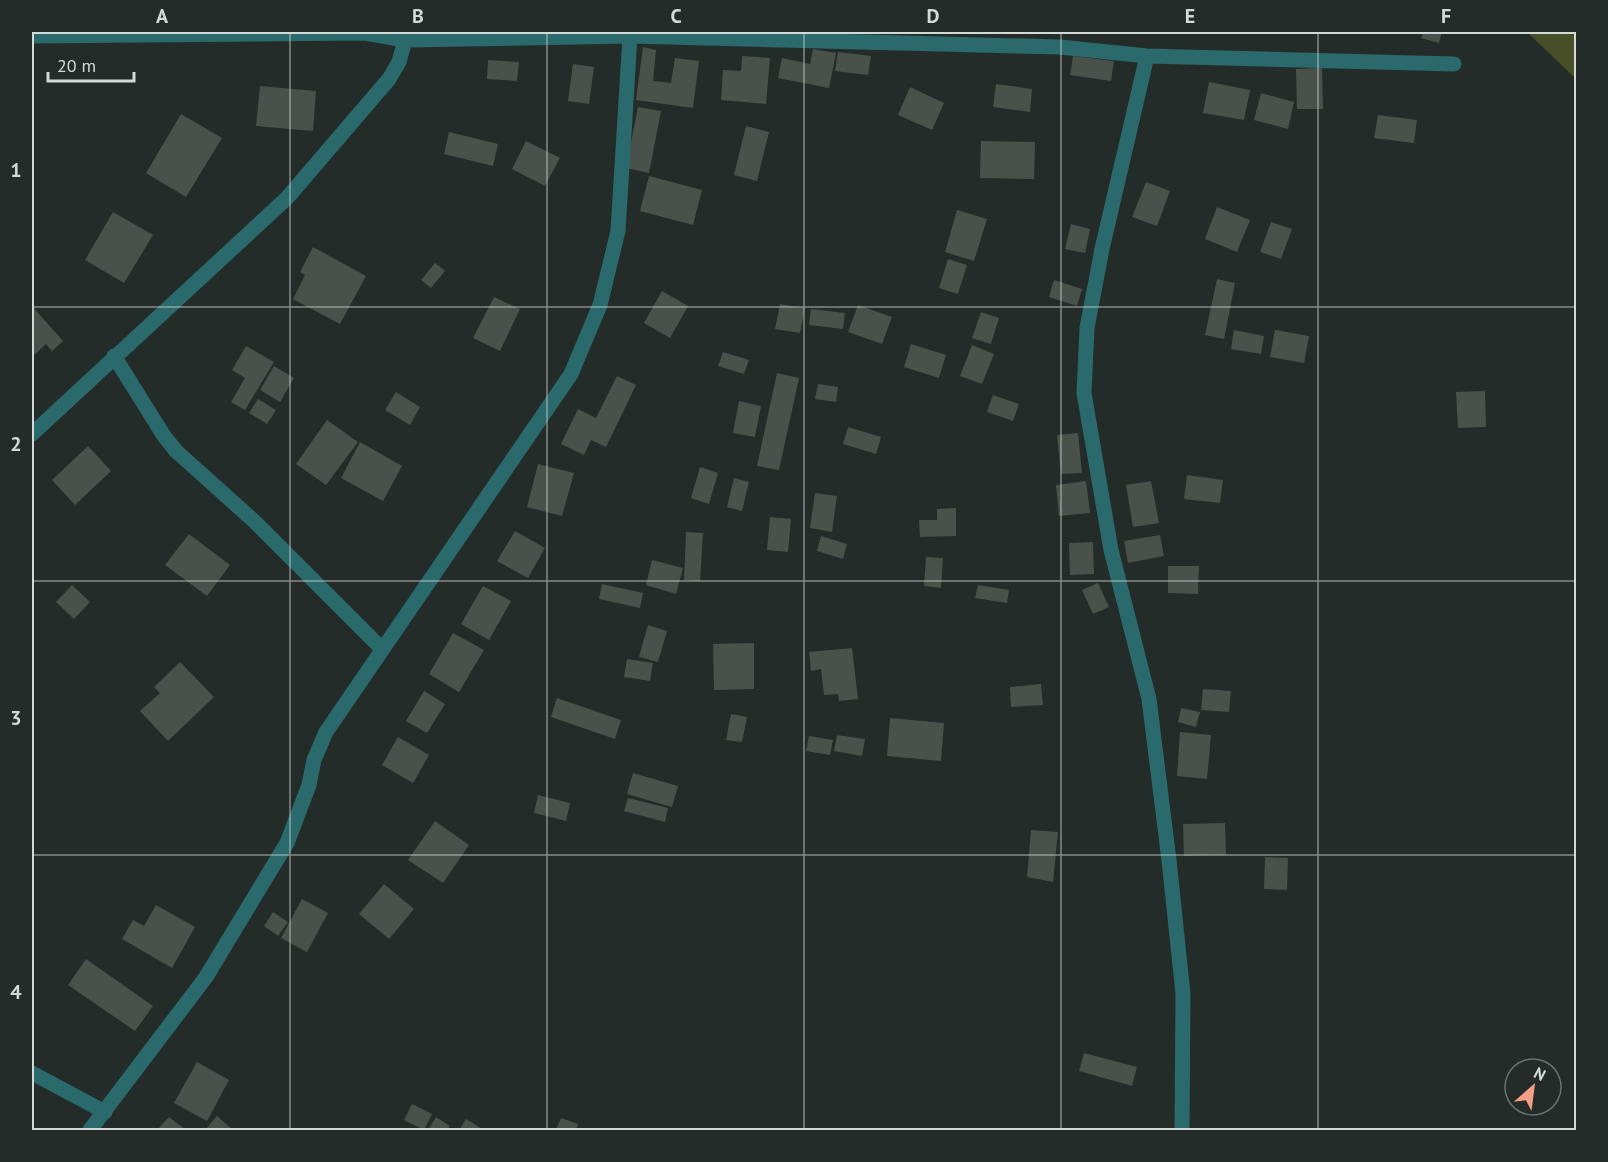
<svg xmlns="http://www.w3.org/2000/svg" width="1608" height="1162" font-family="'PT Sans',sans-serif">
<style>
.green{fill:#484e28}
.building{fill:#4a504a}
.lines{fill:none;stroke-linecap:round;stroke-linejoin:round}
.street{stroke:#2a6a6c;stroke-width:15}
.grid{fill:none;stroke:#d3d9d7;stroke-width:1.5;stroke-opacity:0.55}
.neatline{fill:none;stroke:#d3d9d7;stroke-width:2}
.grid-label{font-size:20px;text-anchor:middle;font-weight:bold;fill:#d3d9d7}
</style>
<rect width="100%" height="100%" fill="#242c29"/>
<path class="green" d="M1527 32H1576V79Z"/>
<path class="building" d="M1423 32H1442L1439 43 1421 38Z
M643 47 656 50 653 81 671 83 675 58 699 61 693 108 636 100Z
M813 49 836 53 829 88 778 78 782 58 810 64Z
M838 52 871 56 868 75 835 71Z
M742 56 770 58 766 104 721 100 723 70 741 71Z
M1073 56 1114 61 1111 81 1070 75Z
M488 60 519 62 517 81 487 79Z
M573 64 594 67 589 104 568 101Z
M1322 68 1323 109H1297L1296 69Z
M1209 82 1250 90 1244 120 1203 113Z
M996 84 1032 89 1030 112 993 107Z
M260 86 316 91 313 131 256 126Z
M910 87 944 103 932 130 898 115Z
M1261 93 1294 102 1288 129 1254 120Z
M638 107 661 111 649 173 626 168Z
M181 114 222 138 186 197 146 173Z
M1378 115 1417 120 1414 143 1374 138Z
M746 126 769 132 757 181 734 175Z
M449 132 498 144 493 166 444 154Z
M526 141 560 158 545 186 512 169Z
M981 141 1035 142 1034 179 980 178Z
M649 176 702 190 693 225 640 211Z
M1146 182 1170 191 1157 226 1132 217Z
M1217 207 1250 220 1237 252 1205 239Z
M957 210 987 219 974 261 945 252Z
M113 212 153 235 124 283 85 260Z
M1271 222 1292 229 1281 259 1260 252Z
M1071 224 1090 229 1085 253 1065 249Z
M313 247 366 276 340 324 293 299 305 275 300 272Z
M948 259 967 265 958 294 939 288Z
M435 263 445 271 431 288 421 280Z
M1217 279 1235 283 1224 339 1205 335Z
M1054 280 1082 289 1077 306 1049 297Z
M662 291 688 306 670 338 644 323Z
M494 297 520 309 500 351 473 338Z
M780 304 805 308 800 333 775 329Z
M858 305 892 317 882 344 848 332Z
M32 306 63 341 52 351 46 344 32 357Z
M811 309 845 313 843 329 809 325Z
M981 312 999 318 991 344 972 338Z
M1234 330 1264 336 1261 354 1231 349Z
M1275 330 1309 336 1304 363 1270 357Z
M911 344 946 355 939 378 904 367Z
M972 345 994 354 982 384 960 376Z
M246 346 274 362 245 410 231 402 245 378 232 370Z
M723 352 749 360 744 374 718 366Z
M274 366 294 378 280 402 260 390Z
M777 373 799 378 779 470 757 466Z
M617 376 636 385 606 447 591 440 584 455 561 444 578 409 596 418Z
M818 384 838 387 836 402 815 399Z
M1485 391 1486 427 1458 428 1456 392Z
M396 392 420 407 410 425 385 410Z
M993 395 1019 404 1013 421 987 412Z
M258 399 276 410 267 424 249 413Z
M739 401 761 406 755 437 733 433Z
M327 420 358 442 326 485 296 464Z
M848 427 881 437 876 454 843 444Z
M1078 433 1082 473 1061 474 1057 435Z
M360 442 402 466 383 501 341 478Z
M88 446 111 471 75 505 52 480Z
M538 464 574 473 562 516 527 507Z
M700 467 718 473 709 504 691 498Z
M1187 475 1223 480 1220 503 1184 499Z
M734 478 749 482 742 511 727 507Z
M1086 481 1090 513 1059 516 1056 485Z
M1151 481 1159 523 1133 527 1126 485Z
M815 493 837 496 832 532 810 528Z
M956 508V536L920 537 919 520H937V509Z
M770 517 791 519 788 552 767 550Z
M515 531 545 548 528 578 497 561Z
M686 532 703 533 700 581 684 580Z
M189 534 230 565 207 596 165 565Z
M1160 535 1164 556 1128 563 1124 541Z
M821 536 847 544 843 559 817 551Z
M1093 542 1094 574 1070 575 1069 543Z
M926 557 943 558 941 588 924 586Z
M652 560 683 568 676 594 646 585Z
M1168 566H1199L1198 594 1168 593Z
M1098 583 1109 607 1093 614 1082 590Z
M602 584 643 593 640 608 599 599Z
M72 585 90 602 74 619 56 602Z
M978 585 1009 590 1007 603 975 598Z
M483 586 511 601 489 640 461 624Z
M648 625 667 631 658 662 639 657Z
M453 633 484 650 459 692 429 674Z
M754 643V689L714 690 713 644Z
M852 648 858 699 839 701 838 694 824 695 821 669 811 671 809 652Z
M627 659 653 663 650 681 624 677Z
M180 662 214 697 168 741 140 711 160 693 154 687Z
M1041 684 1043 705 1011 707 1010 687Z
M1203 689 1231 691 1229 712 1201 710Z
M424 691 445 704 427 733 406 721Z
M557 698 621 720 615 739 551 717Z
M1181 708 1200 712 1196 727 1178 722Z
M731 714 747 717 742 742 726 740Z
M890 718 944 723 941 761 887 756Z
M1180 732 1211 735 1207 779 1177 776Z
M837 735 865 739 862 756 834 751Z
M809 736 833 740 830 755 806 751Z
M398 737 429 755 413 783 382 765Z
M633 773 678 786 672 807 627 794Z
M538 795 570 803 566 821 534 813Z
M628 798 668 808 665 822 624 811Z
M435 821 469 845 443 883 408 860Z
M1225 823 1226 855 1184 856 1183 824Z
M1031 830 1058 832 1053 882 1027 877Z
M1265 857 1288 858 1287 890 1264 889Z
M384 884 414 909 389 939 359 914Z
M302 899 328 913 307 952 281 938Z
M156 905 195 927 172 968 122 939 133 920 144 926Z
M273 912 288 922 278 936 264 926Z
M86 959 153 1006 135 1031 68 985Z
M1084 1053 1137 1067 1132 1086 1079 1071Z
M197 1062 229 1080 207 1121 174 1103Z
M412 1104 432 1114 424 1130 404 1120Z
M217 1116 233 1130H205Z
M169 1117 186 1130H157Z
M436 1117 450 1126 447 1130H428Z
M561 1118 578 1124 576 1130H556Z
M466 1119 484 1130H459Z"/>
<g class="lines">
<path class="street" d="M32 36 365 33 405 40 630 36 1060 47 1147 56 1454 64
M1147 56 1102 249 1087 328 1084 393 1111 550 1149 699 1169 860 1183 994 1182 1130
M114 356 164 436 176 451 254 521 382 649
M32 434 287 198 389 79 399 62 405 40 399 34
M32 1073 105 1112
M90 1130 206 977 287 843 309 785 314 760 326 732 571 374 600 305 618 231 630 36"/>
</g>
<path class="grid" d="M290 32V1130M547 32V1130M804 32V1130M1061 32V1130M1318 32V1130M32 307H1576M32 581H1576M32 855H1576"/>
<rect width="1608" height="1162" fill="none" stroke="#242c29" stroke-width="66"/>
<g transform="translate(1533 1087) rotate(28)"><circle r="28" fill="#242c29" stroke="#6a716f" stroke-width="1.5"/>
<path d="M0-4.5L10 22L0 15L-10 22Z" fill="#f49e89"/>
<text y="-9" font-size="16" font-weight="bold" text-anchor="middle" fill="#d3d9d7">N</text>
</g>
<path d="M48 72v9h86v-9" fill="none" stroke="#d3d9d7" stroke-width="3"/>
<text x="57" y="72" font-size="18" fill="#d3d9d7" stroke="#242c29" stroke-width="4.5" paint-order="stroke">20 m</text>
<rect x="33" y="33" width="1542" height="1096" class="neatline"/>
<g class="grid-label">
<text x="162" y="23">A</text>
<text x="418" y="23">B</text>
<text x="676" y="23">C</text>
<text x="933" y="23">D</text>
<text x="1190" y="23">E</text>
<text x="1446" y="23">F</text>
<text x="16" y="177">1</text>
<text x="16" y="451">2</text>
<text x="16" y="725">3</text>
<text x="16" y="999">4</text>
</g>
</svg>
